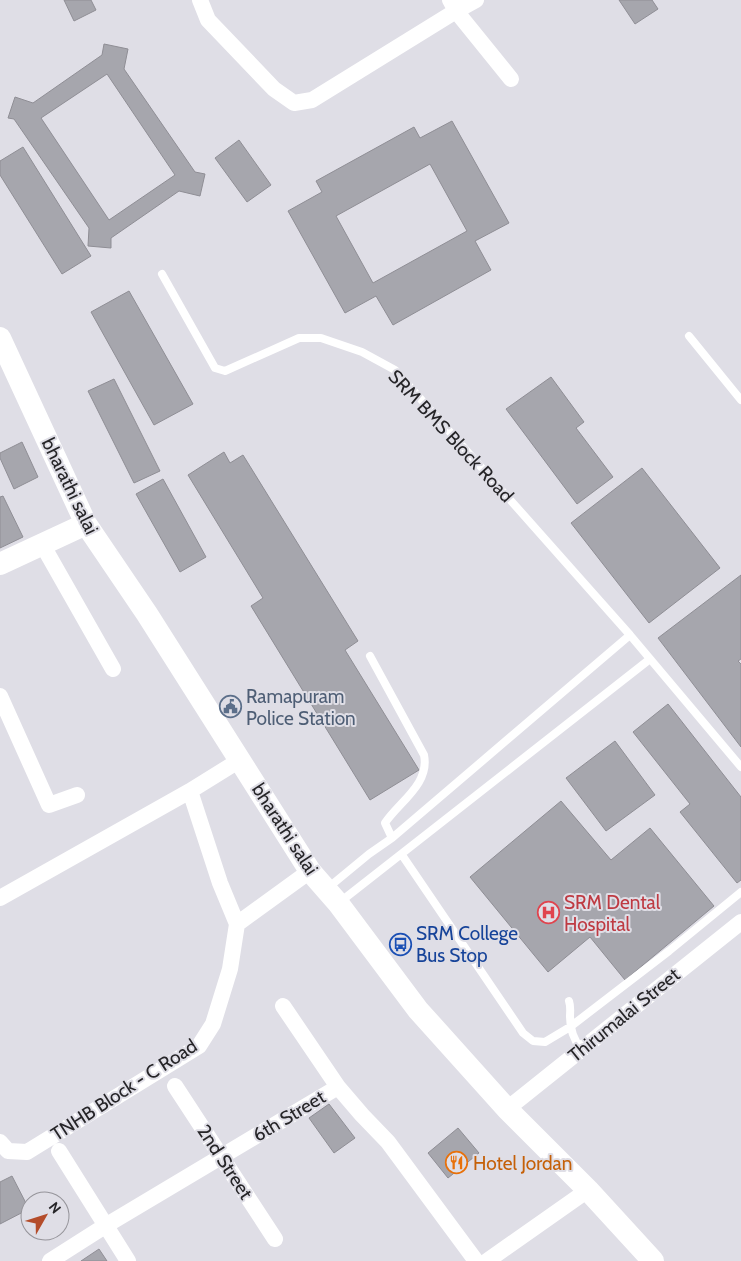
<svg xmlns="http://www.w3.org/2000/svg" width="741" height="1261" font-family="Cabin,sans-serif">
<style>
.building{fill:#a6a6ad;stroke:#8f8e95;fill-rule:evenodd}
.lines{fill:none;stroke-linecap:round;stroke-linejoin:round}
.lane{stroke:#fff;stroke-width:8}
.street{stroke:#fff;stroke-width:16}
.secondary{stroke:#fff;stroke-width:22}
.labels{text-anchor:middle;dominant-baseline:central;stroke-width:4;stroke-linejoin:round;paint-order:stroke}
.street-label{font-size:19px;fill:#262528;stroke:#dfdee6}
.service-label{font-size:19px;fill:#4e5e75;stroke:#dfdee6;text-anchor:start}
.health-label{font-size:19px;fill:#be3a42;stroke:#dfdee6;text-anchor:start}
.transit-label{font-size:19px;fill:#164399;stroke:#dfdee6;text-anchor:start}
.food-label{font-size:19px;fill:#c56008;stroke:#dfdee6;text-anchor:start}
</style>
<rect width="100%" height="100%" fill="#dfdee6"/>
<path class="building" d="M64 0H91L96 10 74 21Z
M619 0H652L658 9 635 24Z
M104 44 128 49 124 69 195 172 205 174 200 196 179 191 111 238V248L88 246 89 228 14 119 8 118 15 97 33 103 102 55ZM107 74 175 175 109 220 41 118Z
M452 121 509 223 475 241 491 270 393 325 376 296 345 313 288 211 322 192 316 181 414 127 420 138ZM430 164 467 231 373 283 336 216Z
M239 140 271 185 247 202 215 158Z
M23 147 91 256 62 274 0 175V161Z
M129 291 193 404 154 425 91 312Z
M551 377 584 422 576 428 613 477 577 504 506 409Z
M114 379 160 471 134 483 88 391Z
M22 442 38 477 14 489 0 458V453Z
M224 452 230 463 243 455 358 641 345 650 419 770 370 800 251 606 263 598 188 475Z
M642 468 720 568 649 623 571 523Z
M163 479 206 557 180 572 136 494Z
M3 496 23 537 0 548V497Z
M741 575V659L738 661 741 664V747L658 638Z
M668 704 741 797V880L737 883 680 812 690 804 633 732Z
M615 741 655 795 606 831 566 778Z
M561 801 611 860 650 828 714 906 625 980 590 937 548 972 470 877Z
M329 1104 355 1138 334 1153 309 1118Z
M458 1128 479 1153 448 1178 428 1153Z
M12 1176 29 1209 0 1224V1182Z
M99 1249 107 1261H81Z"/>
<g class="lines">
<path class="lane" d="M162 274 215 368 225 371 299 338H321L362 352 395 370 630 635 741 767
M689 336 741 400
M370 656 424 755C430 784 399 802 385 823L392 838
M402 855 523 1033 533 1041 545 1042 570 1027 669 951 741 892
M329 887 369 854 392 838 630 635
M340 902 650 659
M569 1001C571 1007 570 1011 570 1017 570 1030 574 1040 581 1049"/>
<path class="street" d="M200 0 208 20 274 89 294 103 312 100 456 11 511 79
M450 0 456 11 476 0
M42 544 113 669
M0 696 49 805 77 795
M0 898 190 791 240 760
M237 924 310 871
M283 1006 338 1087
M175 1086 275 1239
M507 1109 741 922
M0 1142 8 1151 27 1152 199 1046 213 1024 230 969 237 924 220 883 190 791
M59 1151 128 1261
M50 1261 105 1226 338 1087 362 1115 388 1142 476 1261
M487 1261 588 1190"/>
<path class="secondary" d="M0 338 86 524 147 614 310 871 338 903 418 1010 507 1109 588 1190 653 1261
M0 564 86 524"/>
</g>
<defs>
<symbol id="civic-ring" viewBox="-11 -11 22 22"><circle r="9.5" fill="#dfdee6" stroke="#5c6f8a" stroke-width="1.5"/><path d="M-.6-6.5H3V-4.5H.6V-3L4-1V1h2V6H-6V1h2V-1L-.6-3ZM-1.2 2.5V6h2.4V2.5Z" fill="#5c6f8a"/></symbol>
<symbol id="hospital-ring" viewBox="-11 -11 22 22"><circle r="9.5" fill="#dfdee6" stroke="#e0444e" stroke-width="1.5"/><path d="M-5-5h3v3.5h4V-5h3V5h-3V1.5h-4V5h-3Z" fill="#e0444e"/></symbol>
<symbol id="bus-ring" viewBox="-11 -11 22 22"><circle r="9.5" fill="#dfdee6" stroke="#1a4fb4" stroke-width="1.5"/><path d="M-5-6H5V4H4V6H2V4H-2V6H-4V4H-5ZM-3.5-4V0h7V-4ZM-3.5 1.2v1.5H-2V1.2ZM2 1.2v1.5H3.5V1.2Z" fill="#1a4fb4"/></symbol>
<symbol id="restaurant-ring" viewBox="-11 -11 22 22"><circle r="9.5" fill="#dfdee6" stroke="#e8710a" stroke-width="1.5"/><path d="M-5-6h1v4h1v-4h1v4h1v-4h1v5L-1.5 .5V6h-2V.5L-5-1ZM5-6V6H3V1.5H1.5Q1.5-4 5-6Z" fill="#e8710a"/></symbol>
</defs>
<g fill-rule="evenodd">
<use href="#civic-ring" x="218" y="694" width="25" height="25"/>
<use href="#hospital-ring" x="536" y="900" width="25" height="25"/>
<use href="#bus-ring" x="388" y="932" width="25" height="25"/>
<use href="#restaurant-ring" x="444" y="1150" width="25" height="25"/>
</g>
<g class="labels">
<g class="street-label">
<text transform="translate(451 436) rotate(47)">SRM BMS Block Road</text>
<text transform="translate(70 486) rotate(64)">bharathi salai</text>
<text transform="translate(285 829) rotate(57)">bharathi salai</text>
<text transform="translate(624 1015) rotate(-39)">Thirumalai Street</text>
<text transform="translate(124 1090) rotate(-33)">TNHB Block - C Road</text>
<text transform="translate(289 1116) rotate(-31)">6th Street</text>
<text transform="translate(225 1162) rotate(57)">2nd Street</text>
</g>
<g class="service-label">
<text x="246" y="696">Ramapuram<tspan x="246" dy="22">Police Station</tspan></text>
</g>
<g class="health-label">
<text x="564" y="902">SRM Dental<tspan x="564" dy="22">Hospital</tspan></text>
</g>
<g class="transit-label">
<text x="416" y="933">SRM College<tspan x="416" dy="22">Bus Stop</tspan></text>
</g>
<g class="food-label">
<text x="473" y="1163">Hotel Jordan</text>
</g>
</g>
<g transform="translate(45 1216) rotate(51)"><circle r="24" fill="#dfdee6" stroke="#95949a"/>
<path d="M0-4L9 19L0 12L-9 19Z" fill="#b44c2a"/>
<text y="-8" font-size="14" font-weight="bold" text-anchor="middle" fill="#262528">N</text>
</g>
</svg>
